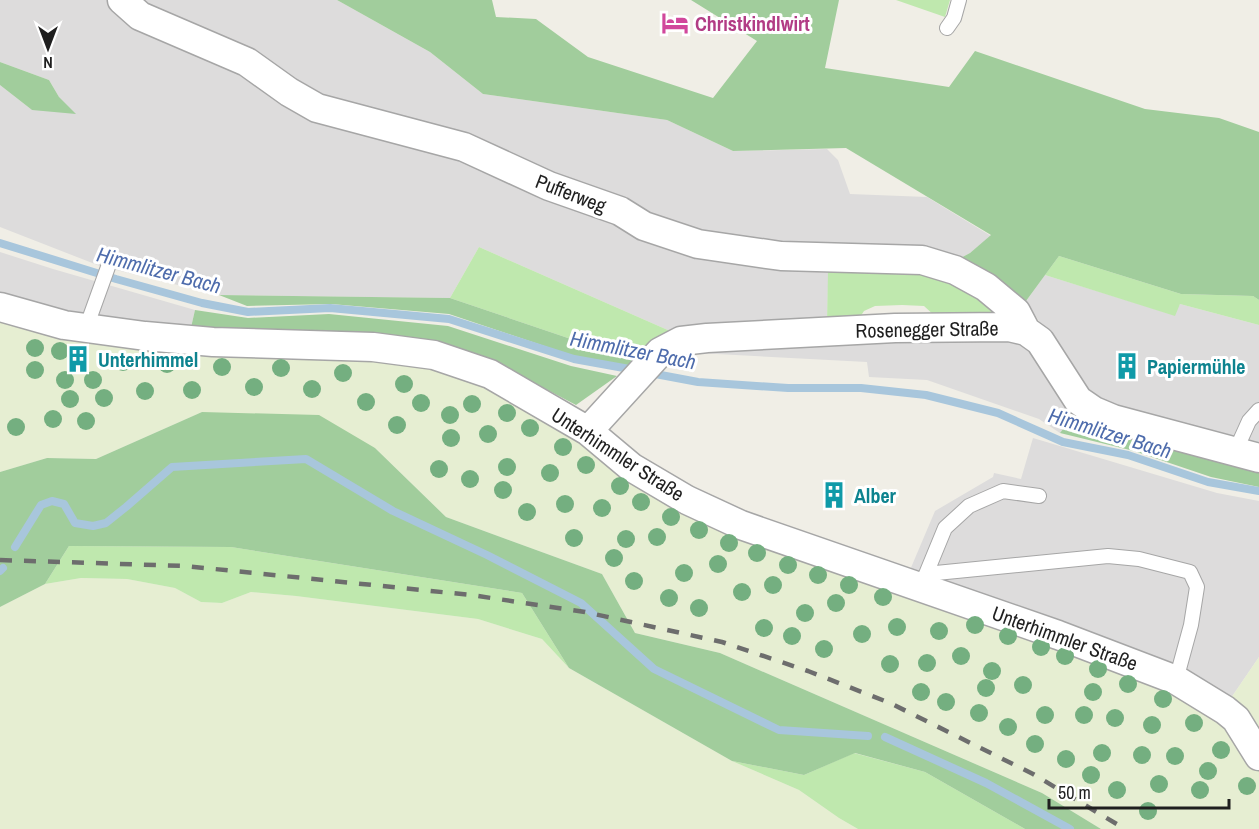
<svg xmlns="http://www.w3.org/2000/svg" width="1259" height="829" font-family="'Archivo Narrow',sans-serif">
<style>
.residential{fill:#dddcdc}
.farmland{fill:#e6eed2}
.grass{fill:#bfe8ae}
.forest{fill:#a1cd9c}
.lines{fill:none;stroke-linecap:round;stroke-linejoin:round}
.stream{stroke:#a8c6dc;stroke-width:8}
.service-casing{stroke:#a6a6a6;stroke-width:16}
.minor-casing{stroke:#a6a6a6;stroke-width:31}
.service{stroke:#fff;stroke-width:14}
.minor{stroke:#fff;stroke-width:28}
.rail{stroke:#6d6d6d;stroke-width:4.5;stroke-dasharray:12 12;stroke-linecap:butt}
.tree{fill:#74af80}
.labels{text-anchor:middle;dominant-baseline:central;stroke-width:6;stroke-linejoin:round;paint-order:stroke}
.hotel-label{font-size:20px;font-weight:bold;fill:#b23c85;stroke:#fff;text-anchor:start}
.street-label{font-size:20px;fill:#1f1f1f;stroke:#fff}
.culture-label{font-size:20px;font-weight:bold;fill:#0d838f;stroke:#fff;text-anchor:start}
.water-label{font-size:21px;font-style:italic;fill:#4e6cac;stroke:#fff}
</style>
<rect width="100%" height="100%" fill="#f0eee6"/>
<path class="residential" d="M0 0H337L430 52 483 94 667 120 733 151 827 149 838 160 850 194 927 197 991 236 970 253 953 262 829 251 827 322 687 326 670 331 479 247 450 298 219 295 100 266 0 227V85L32 110 59 97 49 80 0 62Z
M0 252 53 269 195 310 190 332 180 334 0 299Z
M1045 275 1174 315 1180 304 1259 325V448L1119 410 1082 388 1026 301Z
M1007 340 1025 346 1038 356 1065 401 1072 417 1060 433 1039 419 927 380 869 377 867 362 679 352 701 345Z
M1033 438 1217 493 1259 501V657L1231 698 910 570 935 511 993 477 994 473 1021 479Z"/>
<path class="farmland" d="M0 316 387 360 456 374 505 396 582 439 643 487 1231 698 1259 657V829H1101L1042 793 720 653 635 633 602 574 446 517 375 448 202 412 96 459 47 458 0 472Z
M81 578 127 579 175 588 201 602 222 603 251 592 296 596 478 619 542 639 569 668 732 761 799 790 839 818 858 829H0V607L45 584Z"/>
<path class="grass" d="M896 0H950L945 17Z
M479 247 670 331 633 360 450 298Z
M1059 256 1181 294 1253 296 1259 300V325L1180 304 1175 316 1045 275Z
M850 270H932L1009 318 936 317 924 306 902 305 875 306 864 311 858 320 827 322 828 272Z
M69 546 231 547 522 593 569 668 542 639 478 619 296 596 251 592 222 603 201 602 175 588 127 579 81 578 45 584Z
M854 753 925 772 1025 829H858L839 818 799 790 732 761 804 775Z"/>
<path class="forest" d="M337 0H492L496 17 536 19 588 57 713 98 757 41 691 0H839L825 68 949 87 975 51 1145 109 1219 118 1259 132V300L1253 296 1181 294 1059 256 1026 301 997 279 953 262 970 253 991 235 846 148 733 151 667 120 483 94 430 52Z
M0 62 49 80 59 97 76 114 32 110 0 85Z
M219 295 450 298 633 360 626 367 574 356 449 314 331 304 247 306Z
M195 310 248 318 329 314 448 326 571 366 617 376 576 405 498 364 190 332Z
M202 412 319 415 375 448 446 517 602 574 635 633 720 653 1042 793 1101 829H1025L925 772 855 753 804 775 732 761 569 668 522 593 231 547 69 546 45 584 0 607V472L47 458 96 459Z
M1072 417 1132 437 1259 472V487L1211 477 1134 451 1060 433Z"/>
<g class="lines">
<path class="stream" d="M0 243 116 279 202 303 248 312 330 308 449 319 574 359 635 370
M650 373 698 382 788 388H861L926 395 998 413 1063 442 1128 455 1208 482 1259 491
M15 547 41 505 52 501 64 504 75 523 93 526 106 523 126 507 172 467 306 459 393 511 487 555 581 603 654 669 779 730 868 736
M0 571 3 568
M885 737 986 783 1070 829"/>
<defs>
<path id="service" d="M947 28 954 18 959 0
M86 328 108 267
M1235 452 1249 421 1259 410
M926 574 1108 556 1139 559 1190 572 1197 587 1191 625 1176 680
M924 579 945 528 969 506 1003 491 1039 496"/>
<path id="minor" d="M122 0 140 16 247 62 289 92 317 108 464 147 549 186 620 211 644 226 698 244 781 256 922 260 955 270 986 287 1016 312 1026 331
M0 307 64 325 145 336 213 342 373 347 434 355 490 374 588 431 631 467 687 500 741 525 1058 635 1176 680 1225 710 1236 719 1259 756
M588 431 660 352 681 341 707 338 895 328 1009 327 1026 331 1040 341 1078 400 1094 411 1113 419 1259 458"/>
</defs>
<use href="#service" class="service-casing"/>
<use href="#minor" class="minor-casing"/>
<use href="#service" class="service"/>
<use href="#minor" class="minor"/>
<path class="rail" d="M0 560 185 566 471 595 585 612 722 642 808 671 890 703 1033 774 1125 829"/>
</g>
<g class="tree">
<circle cx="35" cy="348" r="9"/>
<circle cx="60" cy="351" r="9"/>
<circle cx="123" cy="362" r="9"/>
<circle cx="167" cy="364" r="9"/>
<circle cx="222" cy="367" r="9"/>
<circle cx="281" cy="368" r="9"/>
<circle cx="35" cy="370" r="9"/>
<circle cx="343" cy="373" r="9"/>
<circle cx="65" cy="380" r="9"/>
<circle cx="93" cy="380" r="9"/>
<circle cx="404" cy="384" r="9"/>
<circle cx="254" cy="387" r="9"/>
<circle cx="312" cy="389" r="9"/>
<circle cx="192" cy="390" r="9"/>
<circle cx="145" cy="391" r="9"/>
<circle cx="104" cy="398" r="9"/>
<circle cx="70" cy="399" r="9"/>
<circle cx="366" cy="402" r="9"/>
<circle cx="421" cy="403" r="9"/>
<circle cx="472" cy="404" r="9"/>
<circle cx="507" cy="413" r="9"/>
<circle cx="450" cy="415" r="9"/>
<circle cx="53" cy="419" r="9"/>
<circle cx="86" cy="421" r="9"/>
<circle cx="397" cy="425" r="9"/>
<circle cx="16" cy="427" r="9"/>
<circle cx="530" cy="428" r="9"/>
<circle cx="488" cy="434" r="9"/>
<circle cx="451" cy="438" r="9"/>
<circle cx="563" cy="447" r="9"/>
<circle cx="586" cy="465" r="9"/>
<circle cx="507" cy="467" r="9"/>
<circle cx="439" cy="469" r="9"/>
<circle cx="550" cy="473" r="9"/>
<circle cx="470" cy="479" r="9"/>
<circle cx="620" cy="486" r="9"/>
<circle cx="503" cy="490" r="9"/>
<circle cx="641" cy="502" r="9"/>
<circle cx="565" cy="504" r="9"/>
<circle cx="602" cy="508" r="9"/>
<circle cx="527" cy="512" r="9"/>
<circle cx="671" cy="517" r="9"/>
<circle cx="699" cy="530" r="9"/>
<circle cx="657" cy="537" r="9"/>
<circle cx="574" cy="538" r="9"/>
<circle cx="626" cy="539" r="9"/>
<circle cx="729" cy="543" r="9"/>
<circle cx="757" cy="553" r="9"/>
<circle cx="614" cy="558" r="9"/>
<circle cx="718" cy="564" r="9"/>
<circle cx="788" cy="565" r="9"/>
<circle cx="684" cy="573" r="9"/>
<circle cx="818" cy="575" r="9"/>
<circle cx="634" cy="581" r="9"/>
<circle cx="773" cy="585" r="9"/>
<circle cx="849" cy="585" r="9"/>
<circle cx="742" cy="592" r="9"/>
<circle cx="883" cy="597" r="9"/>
<circle cx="669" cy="598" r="9"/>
<circle cx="836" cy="603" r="9"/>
<circle cx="699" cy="608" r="9"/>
<circle cx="805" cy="613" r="9"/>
<circle cx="975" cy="625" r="9"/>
<circle cx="897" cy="627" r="9"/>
<circle cx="764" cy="628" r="9"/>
<circle cx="939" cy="631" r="9"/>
<circle cx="862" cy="634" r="9"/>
<circle cx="792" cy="636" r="9"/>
<circle cx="1008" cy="636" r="9"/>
<circle cx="1041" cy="647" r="9"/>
<circle cx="824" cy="649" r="9"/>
<circle cx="961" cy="656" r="9"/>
<circle cx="1065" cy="656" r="9"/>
<circle cx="927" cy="663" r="9"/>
<circle cx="890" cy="664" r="9"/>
<circle cx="1098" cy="669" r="9"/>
<circle cx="992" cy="671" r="9"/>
<circle cx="1128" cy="684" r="9"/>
<circle cx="1023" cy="685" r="9"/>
<circle cx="986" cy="688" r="9"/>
<circle cx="921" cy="692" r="9"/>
<circle cx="1093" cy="692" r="9"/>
<circle cx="1163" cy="699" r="9"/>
<circle cx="946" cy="702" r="9"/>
<circle cx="979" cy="713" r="9"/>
<circle cx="1045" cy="715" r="9"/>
<circle cx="1084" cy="715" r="9"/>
<circle cx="1115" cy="718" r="9"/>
<circle cx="1194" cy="723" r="9"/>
<circle cx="1152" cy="725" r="9"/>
<circle cx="1008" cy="727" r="9"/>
<circle cx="1035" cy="744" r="9"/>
<circle cx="1221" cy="750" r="9"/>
<circle cx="1102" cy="753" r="9"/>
<circle cx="1142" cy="755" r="9"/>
<circle cx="1175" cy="756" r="9"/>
<circle cx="1066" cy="759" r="9"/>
<circle cx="1208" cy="771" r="9"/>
<circle cx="1091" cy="775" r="9"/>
<circle cx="1159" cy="784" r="9"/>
<circle cx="1247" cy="786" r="9"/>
<circle cx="1117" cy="790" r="9"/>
<circle cx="1200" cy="790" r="9"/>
<circle cx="1148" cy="811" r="9"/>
</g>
<defs>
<symbol id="hotel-bare" viewBox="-9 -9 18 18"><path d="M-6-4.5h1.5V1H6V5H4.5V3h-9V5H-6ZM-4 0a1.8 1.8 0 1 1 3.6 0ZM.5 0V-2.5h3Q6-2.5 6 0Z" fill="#d1479c" stroke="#fff" stroke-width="2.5" paint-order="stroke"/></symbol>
<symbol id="building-bare" viewBox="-9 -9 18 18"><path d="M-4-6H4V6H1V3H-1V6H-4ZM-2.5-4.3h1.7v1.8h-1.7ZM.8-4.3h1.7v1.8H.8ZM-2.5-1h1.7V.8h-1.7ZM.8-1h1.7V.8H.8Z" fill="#0f9aa8" stroke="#fff" stroke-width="2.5" paint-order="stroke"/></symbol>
</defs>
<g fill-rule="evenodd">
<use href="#hotel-bare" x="656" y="4" width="38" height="38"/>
<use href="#building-bare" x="59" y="340" width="38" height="38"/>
<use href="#building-bare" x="1108" y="347" width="38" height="38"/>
<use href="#building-bare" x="815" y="476" width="38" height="38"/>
</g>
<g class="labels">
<g class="hotel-label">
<text x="695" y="23">Christkindlwirt</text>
</g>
<g class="street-label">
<text transform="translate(571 193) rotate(21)">Pufferweg</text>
<text transform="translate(927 329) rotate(-1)">Rosenegger Straße</text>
<text transform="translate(618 454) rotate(33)">Unterhimmler Straße</text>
<text transform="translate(1065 638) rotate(20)">Unterhimmler Straße</text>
</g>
<g class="culture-label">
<text x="98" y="359">Unterhimmel</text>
<text x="1147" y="366">Papiermühle</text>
<text x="854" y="495">Alber</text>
</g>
<g class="water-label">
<text transform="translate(159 270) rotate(15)">Himmlitzer Bach</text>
<text transform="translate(633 350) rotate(11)">Himmlitzer Bach</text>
<text transform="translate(1110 433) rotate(17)">Himmlitzer Bach</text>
</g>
</g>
<g transform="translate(48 48) rotate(180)" stroke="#ffffff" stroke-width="4.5" paint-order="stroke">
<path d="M0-4.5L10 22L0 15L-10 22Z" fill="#1f1f1f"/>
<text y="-9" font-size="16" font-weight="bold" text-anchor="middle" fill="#1f1f1f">N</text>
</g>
<path d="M1049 799v9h180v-9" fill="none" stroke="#1f1f1f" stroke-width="3"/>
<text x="1058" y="799" font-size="18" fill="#1f1f1f" stroke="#ffffff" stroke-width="4.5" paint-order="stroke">50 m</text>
</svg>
